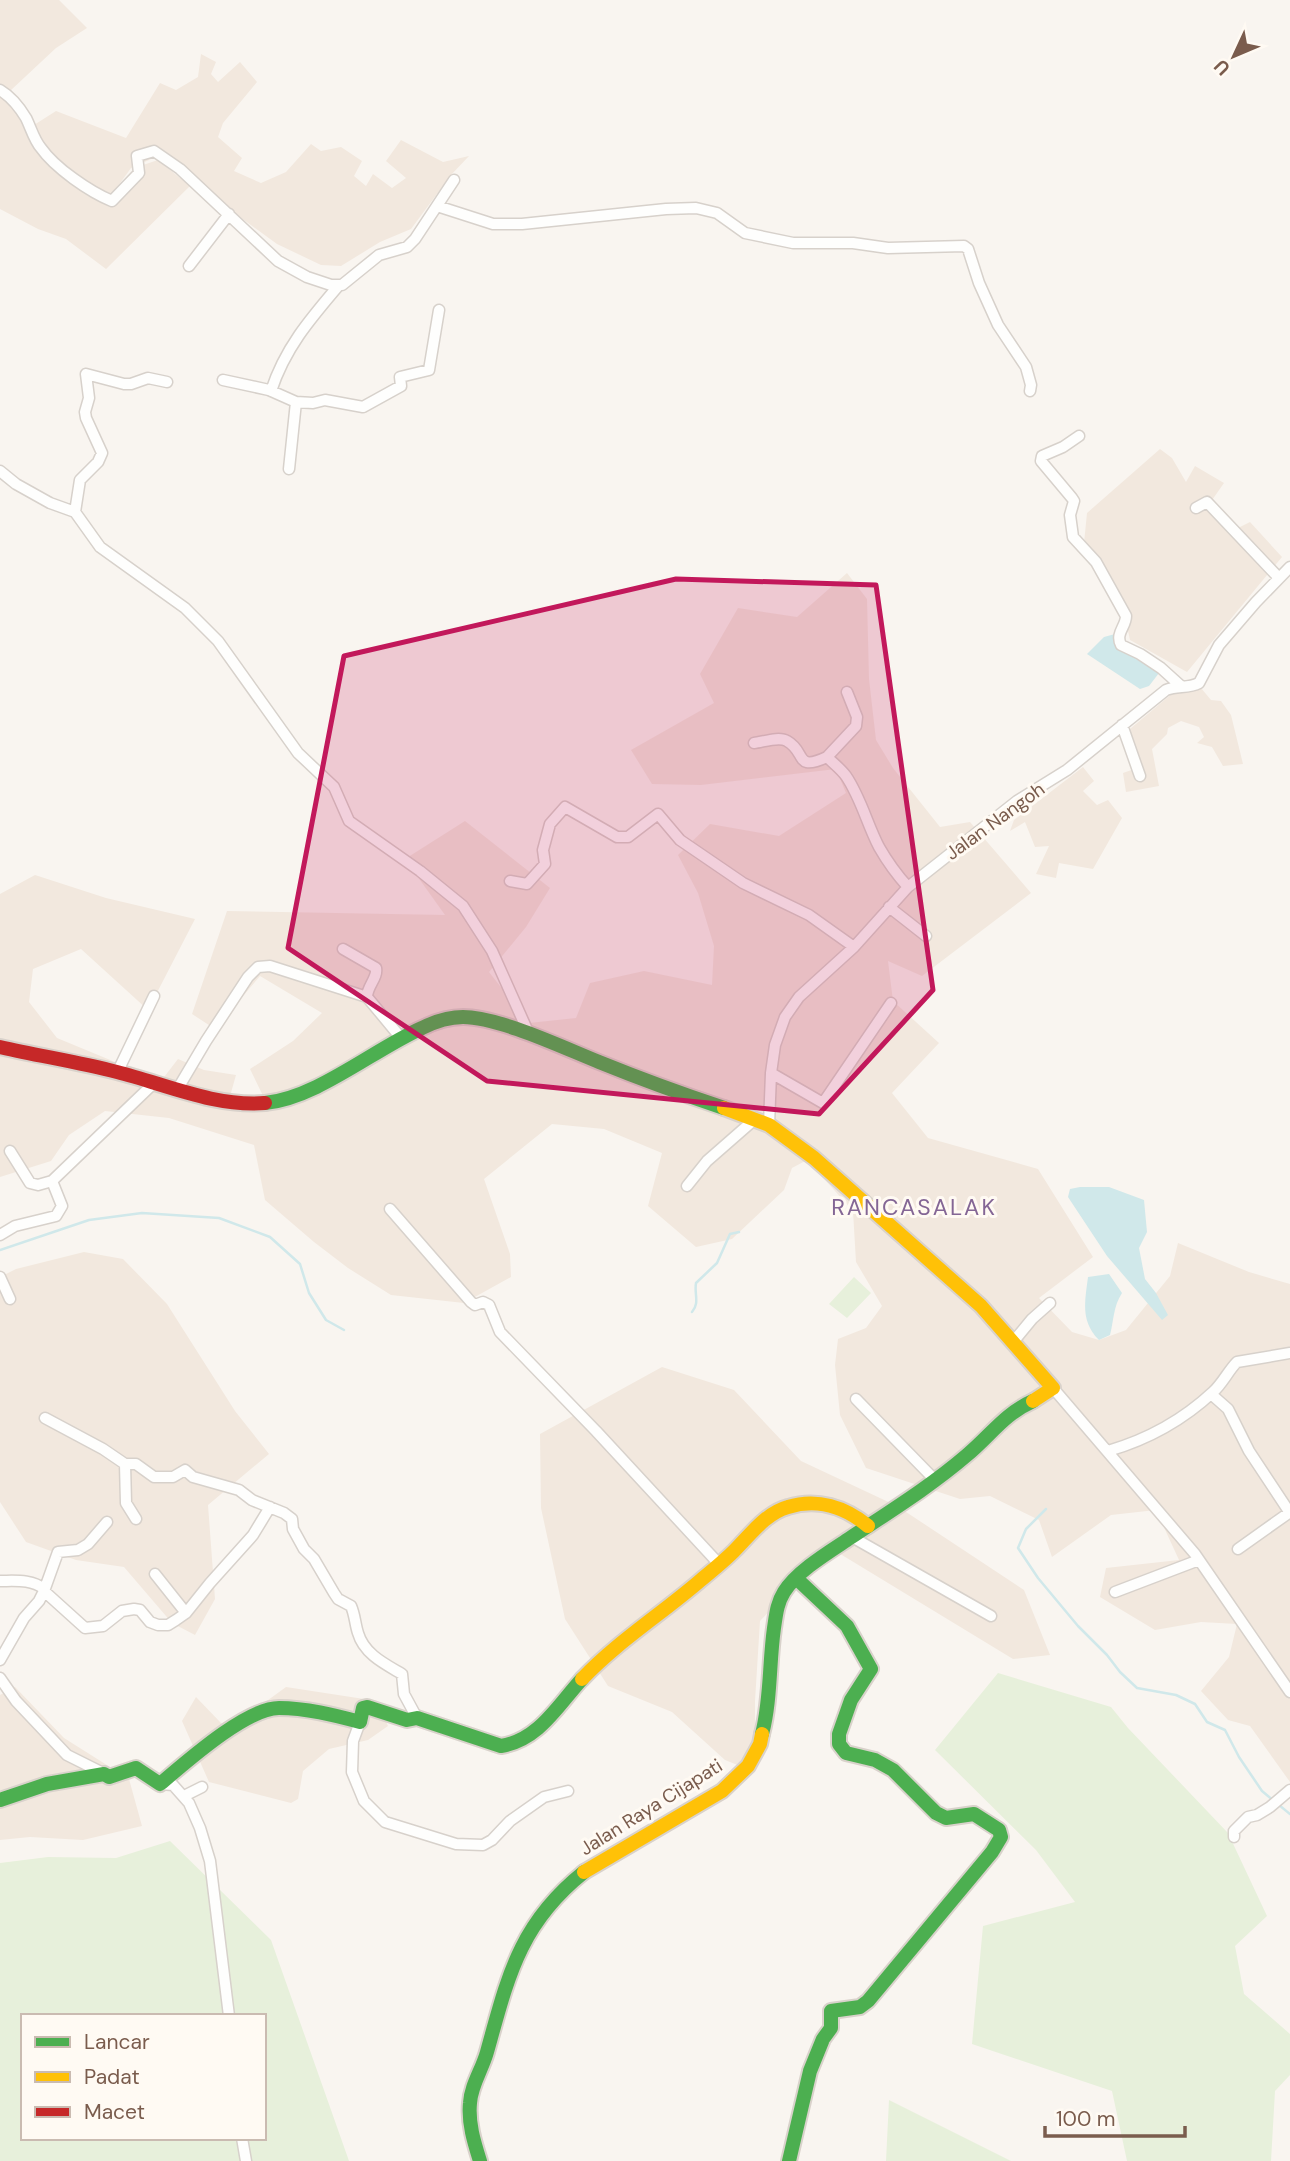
<svg xmlns="http://www.w3.org/2000/svg" width="1290" height="2161" font-family="'DM Sans',sans-serif">
<style>
.residential{fill:#f2e8de}
.green{fill:#e7f0db;fill-rule:evenodd}
.water{fill:#d0e8ea}
.lines{fill:none;stroke-linecap:round;stroke-linejoin:round}
.stream{stroke:#d0e8ea;stroke-width:2.5}
.street-casing{stroke:#d7d1cb;stroke-width:13}
.fast-casing{stroke:#d9d2cb;stroke-width:18}
.slow-casing{stroke:#d9d2cb;stroke-width:18}
.jam-casing{stroke:#d9d2cb;stroke-width:18}
.street{stroke:#fefefd;stroke-width:10}
.fast{stroke:#4caf50;stroke-width:14}
.slow{stroke:#ffc107;stroke-width:14}
.jam{stroke:#c62828;stroke-width:14}
.marked{fill:#c2185b;fill-opacity:0.2;stroke:#c2185b;stroke-width:5;stroke-linejoin:round}
.labels{text-anchor:middle;dominant-baseline:central;stroke-width:6;stroke-linejoin:round;paint-order:stroke}
.street-label{font-size:19px;fill:#7a5c4d;stroke:#fffaf3}
.quarter-label{font-size:23px;letter-spacing:2px;fill:#846695;stroke:#fffaf3}
</style>
<rect width="100%" height="100%" fill="#f9f5f0"/>
<path class="residential" d="M0 0H59L87 28 56 48 10 91 32 119 43 156 88 196 115 201 137 184 143 165 158 160 180 178 183 175 158 156 131 168 110 197 72 174 60 163 44 145 34 125 56 111 126 138 160 83 176 90 198 77 201 54 216 62 211 74 218 82 240 62 257 82 223 123 218 137 242 158 234 171 261 183 286 172 311 144 321 151 341 147 362 161 354 176 366 186 373 174 392 188 406 178 386 161 401 140 443 162 469 156 451 175 411 229 380 242 341 266 321 265 277 244 193 183 106 269 66 239 38 229 0 209Z
M1160 449 1172 458 1186 482 1195 466 1224 483 1210 503 1232 531 1250 522 1282 557 1187 672 1130 640 1120 594 1084 543 1087 513Z
M847 573 867 599 869 679 876 740 893 768 940 827 970 822 1031 893 922 976 888 961 893 1001 939 1043 892 1093 928 1138 1038 1169 1093 1257 1039 1298 1072 1332 1099 1340 1126 1330 1170 1276 1178 1243 1249 1272 1290 1284V1782L1250 1726 1228 1720 1201 1691 1229 1657 1237 1624 1201 1622 1155 1630 1100 1597 1106 1568 1179 1560 1156 1510 1111 1515 1052 1557 1039 1520 990 1496 960 1499 866 1468 840 1415 835 1365 838 1339 866 1328 882 1306 856 1262 853 1211 807 1160 792 1168 784 1190 732 1239 696 1247 648 1206 662 1153 604 1129 552 1124 484 1179 510 1254 511 1277 464 1303 391 1295 348 1268 314 1242 265 1200 254 1145 169 1118 105 1111 69 1135 51 1161 0 1177V894L35 875 106 898 195 919 148 1010 81 949 33 969 29 1002 57 1038 161 1081 178 1059 204 1070 236 1075 227 1107 267 1104 250 1069 293 1041 322 1013 260 976 215 1029 192 1014 227 911 445 915 405 859 465 821 550 888 526 927 489 972 529 1023 576 1018 590 983 644 971 712 985 714 946 698 893 678 855 710 824 779 836 846 793 836 769 701 785 652 784 631 750 714 703 700 674 738 608 797 617Z
M1201 688 1211 700 1221 701 1231 715 1243 764 1223 766 1212 747 1197 743 1204 737 1199 727 1181 721 1168 728 1167 734 1152 749 1159 786 1126 792 1123 773 1137 768 1124 734 1174 692Z
M1083 767 1094 781 1083 791 1097 805 1108 800 1122 818 1093 869 1059 863 1056 878 1036 874 1049 846 1035 847 1025 822 1010 831 1014 820Z
M84 1252 123 1259 167 1304 235 1411 269 1454 208 1505 215 1599 195 1635 172 1623 124 1567 76 1560 26 1542 0 1502V1277L16 1269Z
M662 1367 734 1390 801 1461 897 1506 1024 1590 1050 1655 1013 1659 837 1552 776 1604 760 1621 755 1701V1772L725 1760 672 1712 608 1686 565 1619 541 1508 540 1434Z
M15 1687 64 1738 129 1779 142 1826 83 1840 30 1837 0 1840V1695Z
M286 1687 377 1701 388 1726 368 1740 329 1749 303 1771 298 1799 291 1803 209 1782 182 1721 196 1697 221 1723 231 1727Z"/>
<path class="green" d="M854 1277 871 1293 847 1318 829 1304Z
M998 1673 1111 1707 1128 1728 1228 1833 1267 1916 1235 1946 1244 1994 1290 2034V2075L1275 2091 1271 2161H1127L1112 2091 972 2044 983 1926 1075 1902 1036 1850 935 1750Z
M170 1841 271 1940 349 2161H0V1863L48 1857 116 1858ZM23 2016H264V2138H23Z
M889 2100 1011 2161H886Z"/>
<path class="water" d="M1115 634 1138 657 1159 673 1149 686 1140 689 1087 654 1104 637Z
M1080 1187H1109L1144 1200 1147 1232 1139 1248 1145 1279 1156 1293 1168 1315 1162 1320 1107 1256 1068 1197 1070 1189Z
M1109 1274 1122 1293C1113 1307 1114 1320 1110 1335L1099 1340C1080 1321 1085 1301 1088 1277Z"/>
<g class="lines">
<path class="stream" d="M0 1250 89 1220 142 1213 219 1218 270 1237 300 1264 309 1293 326 1320 344 1330
M692 1312C700 1303 694 1294 696 1283L717 1263 730 1234 739 1232
M1046 1509 1026 1529 1018 1548 1038 1578 1078 1626 1107 1655 1120 1672 1137 1688 1176 1695 1195 1704 1207 1722 1225 1730 1239 1757 1262 1791 1274 1801
M1279 1805 1290 1814"/>
<defs>
<path id="street" d="M0 90C10 96 20 108 26 118 31 128 34 140 41 148 55 168 90 192 112 201L139 173 137 156 154 151 180 169 278 261 307 277 331 285H342L379 255 407 247 415 239 454 180
M437 206 493 224H522L666 209 696 208 717 213 745 233 793 243H853L888 248 964 246 968 249 979 283 998 325 1026 367 1031 385 1030 391
M189 266 229 214
M223 380 269 390 296 402 289 469
M271 391C285 348 310 319 339 285
M296 402 313 403 325 400 363 407 401 386 400 377 429 370 439 310
M1079 436 1063 447 1042 456 1041 461 1072 498 1074 501 1070 515 1073 537 1096 562 1126 616C1126 627 1115 633 1121 645L1140 654 1161 668 1182 687
M0 471 16 484 50 503 75 512 100 547 185 608 218 641 298 753 334 787 349 821 420 871 463 906 492 951 529 1034
M1196 508 1207 502 1279 578
M75 512 80 480 98 462 102 453 86 418 85 412 89 398 86 374 124 384H131L148 378 167 382
M1122 725 1140 776
M754 743C763 742 779 736 787 741 807 752 794 772 827 757 833 763 841 769 846 776 861 798 867 824 879 847 887 861 897 875 908 887
M827 757 856 726 857 717 847 692
M510 881 527 884 545 864 543 850 550 824 565 807 617 837H628L658 814 680 840 743 883 809 915 854 947
M889 907 926 936
M343 949 376 968C378 978 367 986 367 997L401 1038
M117 1073 154 996
M771 1073 823 1103 891 1003
M177 1090 206 1041 248 977 258 967 270 966 367 997
M769 1125 771 1073 775 1045 785 1017 799 997 854 947 908 887 1017 801 1067 770 1166 690C1177 685 1188 689 1199 683L1219 645 1256 602 1290 567
M52 1181 154 1083
M687 1186 707 1161 755 1119
M390 1209 471 1302 475 1305 483 1302 489 1305 500 1332 596 1431 720 1565
M0 1235 15 1226 56 1216 62 1206 52 1181 38 1185 30 1183 10 1151
M0 1277 10 1299
M1013 1342 1032 1319 1050 1303
M1053 1388 1195 1554 1290 1692
M1211 1394 1228 1409 1249 1451 1290 1513
M856 1399 934 1479
M45 1418 103 1449 125 1464H136L154 1477H173L185 1470 193 1477 239 1490 252 1500 284 1513 292 1519 293 1529 304 1549 314 1559 334 1593 338 1599 351 1606C355 1615 355 1624 358 1633 364 1654 385 1664 402 1674L404 1694 417 1718
M1108 1451C1146 1440 1183 1420 1213 1392 1223 1383 1228 1371 1237 1362L1290 1353
M125 1464 126 1503 136 1519
M852 1537 991 1616
M1238 1549 1290 1512
M155 1574 186 1613
M0 1581C15 1581 32 1579 44 1589
M44 1591 85 1628 103 1626 122 1611 134 1609 140 1610 150 1622 158 1625H168L176 1620 186 1613 210 1583 253 1535 270 1507
M1115 1592 1199 1560
M0 1660 24 1618 39 1601 44 1591 58 1552 78 1550 88 1544 107 1522
M0 1678 16 1701 67 1755 103 1773
M360 1722 353 1741 352 1772 364 1801 385 1822 456 1844 483 1845 492 1840 510 1821 544 1797 568 1791
M160 1784 173 1785 189 1803 200 1828 210 1861 229 2016
M184 1796 202 1787
M1234 1837V1831L1248 1817 1257 1815 1270 1807 1290 1790
M242 2138 246 2161"/>
<path id="fast" d="M265 1103C317 1098 373 1050 422 1028 434 1022 450 1017 463 1017 499 1017 564 1048 599 1062 641 1079 682 1094 724 1108
M762 1734C771 1700 769 1663 774 1628 776 1615 777 1603 784 1592 797 1571 829 1552 850 1538 889 1512 931 1486 967 1455 991 1435 1004 1414 1033 1401
M0 1800 47 1784 104 1774 109 1777 136 1768 160 1784C185 1763 246 1708 279 1708 306 1708 334 1715 360 1722L363 1708 367 1707 407 1720 417 1718 501 1746C539 1740 558 1705 582 1679
M480 2161C474 2142 468 2123 470 2103 471 2085 482 2070 487 2052 508 1977 519 1924 584 1872
M789 2161 810 2071 823 2039 831 2028V2011L860 2007 868 2001 992 1852 1001 1837 999 1830 974 1814 946 1818 936 1813 893 1770 875 1760 846 1753 839 1744V1734L851 1700 871 1669 847 1626 796 1578"/>
<path id="slow" d="M724 1108 769 1125 814 1158 981 1306 1053 1388 1033 1401
M582 1679C618 1641 663 1613 702 1579 713 1570 724 1561 734 1551 750 1535 766 1513 788 1507 817 1498 845 1507 868 1526
M584 1872 722 1791 748 1766 760 1744 762 1734"/>
<path id="jam" d="M0 1047C39 1056 78 1062 117 1072 165 1084 214 1107 265 1103"/>
</defs>
<use href="#street" class="street-casing"/>
<use href="#fast" class="fast-casing"/>
<use href="#slow" class="slow-casing"/>
<use href="#jam" class="jam-casing"/>
<use href="#street" class="street"/>
<use href="#fast" class="fast"/>
<use href="#slow" class="slow"/>
<use href="#jam" class="jam"/>
</g>
<path class="marked" d="M676 579 876 585 933 990 819 1114 487 1081 288 948 344 656Z"/>
<g class="labels">
<g class="street-label">
<text transform="translate(995 821) rotate(-36)">Jalan Nangoh</text>
<text transform="translate(651 1807) rotate(-32)">Jalan Raya Cijapati</text>
</g>
<g class="quarter-label">
<text x="914" y="1207">RANCASALAK</text>
</g>
</g>
<rect x="21" y="2014" width="245" height="126" fill="#fffaf3" stroke="#cabbb1" stroke-width="2"/>
<rect x="35" y="2037" width="35" height="10" fill="#4caf50" stroke="#cabbb1" stroke-width="2"/>
<text x="84" y="2049" font-size="21" fill="#7a5c4d">Lancar</text>
<rect x="35" y="2072" width="35" height="10" fill="#ffc107" stroke="#cabbb1" stroke-width="2"/>
<text x="84" y="2084" font-size="21" fill="#7a5c4d">Padat</text>
<rect x="35" y="2107" width="35" height="10" fill="#c62828" stroke="#cabbb1" stroke-width="2"/>
<text x="84" y="2119" font-size="21" fill="#7a5c4d">Macet</text>
<g transform="translate(1234 56) rotate(226)" stroke="#fffaf3" stroke-width="5" paint-order="stroke">
<path d="M0-5L12 26L0 18L-12 26Z" fill="#7a5c4d"/>
<text y="-10" font-size="19" font-weight="bold" text-anchor="middle" fill="#7a5c4d">U</text>
</g>
<path d="M1045 2126v10h140v-10" fill="none" stroke="#7a5c4d" stroke-width="3.5"/>
<text x="1056" y="2126" font-size="21" fill="#7a5c4d" stroke="#fffaf3" stroke-width="5" paint-order="stroke">100 m</text>
</svg>
